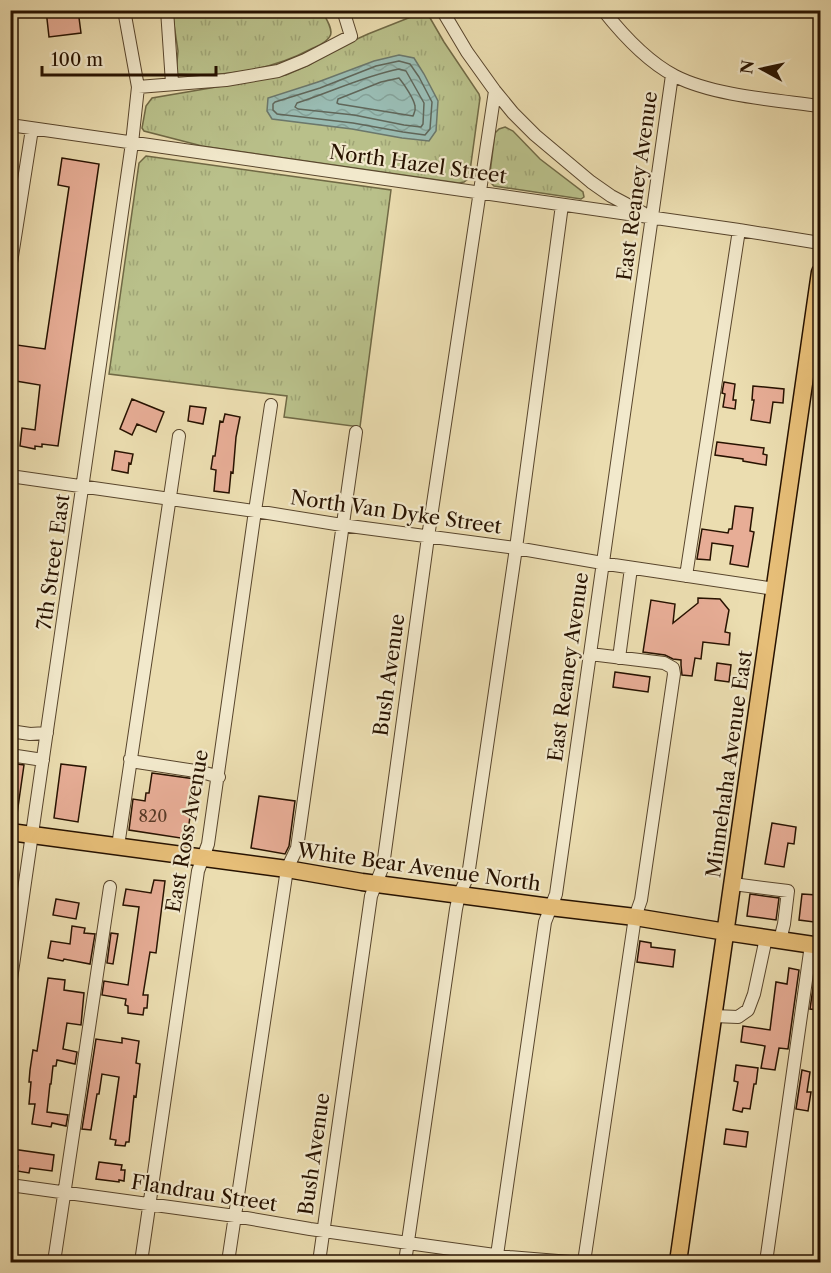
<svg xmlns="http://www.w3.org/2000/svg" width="831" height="1273" font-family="'Libre Caslon Text',serif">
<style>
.grass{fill:url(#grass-tufts);stroke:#706945;stroke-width:1.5}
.water{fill:url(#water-waves);stroke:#6b776b;stroke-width:1.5}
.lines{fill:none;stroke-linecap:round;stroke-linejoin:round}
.shore{stroke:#606659;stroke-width:1.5}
.building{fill:#e7ad96;stroke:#271200;stroke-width:1.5}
.minor-casing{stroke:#58452c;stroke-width:14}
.major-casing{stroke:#271200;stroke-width:19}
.minor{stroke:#f2e9cc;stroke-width:12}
.major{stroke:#e6be78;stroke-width:16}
.labels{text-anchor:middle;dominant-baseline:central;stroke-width:4.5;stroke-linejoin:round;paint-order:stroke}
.number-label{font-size:16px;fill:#573926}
.street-label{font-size:20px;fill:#271200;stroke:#f2e9cc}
</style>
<defs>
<pattern id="grass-tufts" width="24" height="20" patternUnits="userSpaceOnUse" patternTransform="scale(1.5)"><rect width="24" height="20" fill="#b9c08a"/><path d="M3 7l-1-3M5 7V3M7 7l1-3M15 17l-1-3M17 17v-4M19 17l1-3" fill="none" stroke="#9fa475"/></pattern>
<pattern id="water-waves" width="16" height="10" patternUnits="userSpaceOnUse" patternTransform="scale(1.5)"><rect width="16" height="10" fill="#99bbb2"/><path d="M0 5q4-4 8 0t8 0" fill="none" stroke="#84a097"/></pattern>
</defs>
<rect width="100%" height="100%" fill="#ebddb0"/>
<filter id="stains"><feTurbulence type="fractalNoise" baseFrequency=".00333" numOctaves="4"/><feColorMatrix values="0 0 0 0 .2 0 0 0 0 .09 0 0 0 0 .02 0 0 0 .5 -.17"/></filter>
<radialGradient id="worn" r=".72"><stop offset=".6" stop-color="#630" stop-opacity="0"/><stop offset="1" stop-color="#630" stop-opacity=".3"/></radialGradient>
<path class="grass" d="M172 11H322C325 17 334 30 330 36 327 43 317 46 311 49 270 71 222 77 176 74L178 51Z
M426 11 444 42 479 94 480 98 469 178 464 182 459 183 202 146 144 131 142 128 146 106 152 98 286 75 309 65 335 49 368 34Z
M505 127 513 131 540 159 583 192 584 197 581 199 494 186 489 181 495 133 499 129Z
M146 156 391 190 360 427 284 417 287 396 109 374 139 163Z"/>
<path class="water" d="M399 55 414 58 424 74 438 101 436 131 429 141 402 138 352 129 272 119 267 111 268 98 318 82 374 61Z"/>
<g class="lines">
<path class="shore" d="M399 61 410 64 419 77 432 102 430 129 425 135 403 132 353 123 277 114 273 110V104L275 102 320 88 376 66Z
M399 69 406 71 424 103 423 124 421 127 404 125 354 115 298 109 295 107 297 103C331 92 364 76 399 69Z
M399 78C404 84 414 99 415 106 416 111 414 113 413 116L339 104 337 103 338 99 381 82Z"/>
</g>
<path class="building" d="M46 10H78L81 33 49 37Z
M62 158 99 164 58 446 42 444V447L35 446V449L20 446 22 428 35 430 40 385 10 380V344L45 349 69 187 58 185Z
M724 382 735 384 733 400H736L735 409 723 407 725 394 722 393Z
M753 386 784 389 783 403 773 402 770 423 751 420 754 400H752Z
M132 399 164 412 156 432 137 424 132 435 120 429Z
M190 406 206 408 203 424 188 421Z
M225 414 240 417 236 437 233 473 231 472 229 493 214 491 216 470 211 469 213 456H215L220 421 223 422Z
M717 442 764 448 763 454 767 455 766 465 743 461V459L715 455Z
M115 451 133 454 131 464 129 463 128 473 112 470Z
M735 506 753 508 750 531 754 532 748 567 730 564 733 546 712 543 710 560 697 559 702 529 728 533 729 529H732Z
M698 598 720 599 729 610 725 632 730 633 729 645 703 642 701 659 695 658 692 676 682 675 681 665V660L673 659 665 655 643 652 651 600 675 604 673 623 698 603Z
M717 663 731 665 729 682 715 680Z
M615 672 650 677 648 692 613 687Z
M10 763 24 765 16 821 10 820Z
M61 764 86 767 78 822 54 818Z
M152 773 195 779 187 839 129 830 133 799 145 801 146 793H149Z
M259 796 295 801 289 846 285 854 251 848Z
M772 823 796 827 794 844 788 843 784 867 765 864Z
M154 880 165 881 156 953 150 952 143 995H148L147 1008H144L143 1015 128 1013V1006L125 1005 126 999 102 995 104 981 128 985 139 907 123 905 126 889 151 893Z
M750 894 779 898 776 920 747 916Z
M802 894 817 895 814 922 799 920Z
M56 899 79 903 76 919 53 915Z
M72 926 85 928 84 933 95 934 90 964 64 959 63 961 48 958 51 941 70 944Z
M111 933 118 934 113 964 107 963Z
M640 941 651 943V947L675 950 673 967 637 962Z
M789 968 799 970 788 1049 779 1048 775 1070 761 1068 765 1046 741 1042 743 1026 770 1030 776 982 787 984Z
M48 978 65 980 64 990 84 993 81 1025 67 1023 63 1049 77 1052 75 1064 57 1060 56 1066H53L51 1084H50L47 1112 68 1115 66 1126 52 1123 51 1127 32 1124 35 1104H29L31 1082H29L30 1070 33 1050 37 1051Z
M814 981 820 982 818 1010 810 1009Z
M122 1038 139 1041 136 1063 140 1064 136 1097 134 1096 129 1142H126L125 1146 115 1145 116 1140 110 1139 119 1077 102 1074 99 1094H97L91 1130 82 1129 96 1039 122 1043Z
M736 1065 758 1068 756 1084H754L750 1109 743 1108 742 1112 733 1110 738 1082 734 1081Z
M802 1070 810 1072 807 1092H811L808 1111 796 1109Z
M726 1129 748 1132 746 1147 724 1144Z
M12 1149 54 1155 52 1171 30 1168 29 1173 17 1171 18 1166 10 1165Z
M99 1162 122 1165 121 1170H125L124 1181 119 1180V1182L96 1179Z"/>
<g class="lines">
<defs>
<path id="minor" d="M167 10 172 83
M442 10 467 52 495 91 513 113 535 135 591 182 611 196 643 213
M603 10C622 34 648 62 675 76 714 96 777 100 820 106
M138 87 226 80 278 71 305 60 351 36 343 10
M10 125 739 230 820 243
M10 269 32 129
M10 476 268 513 342 525 516 548 614 565 775 589
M686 576 739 230
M619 658 631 568
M10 731 30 734 47 733
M10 755 43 760
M130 759 137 762 202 772 219 777
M118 846 179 436
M733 884 788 891 784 924 780 940
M10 986 132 143 138 87 124 10
M714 1016 738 1017 748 1010 754 994 766 938
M10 1185 235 1216 310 1229 408 1243 509 1257 570 1262
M54 1262 110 887
M141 1262 198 871 208 844 255 511 271 405
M228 1262 287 869 297 848 356 432
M319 1262 371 896 383 866 428 537 495 91
M405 1262 456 909 459 895 468 876 516 548 562 205
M496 1262 545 922 556 894 672 75
M584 1262 635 917 641 900 674 674 673 668 664 663 590 654
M766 1262 811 945"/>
<path id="major" d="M10 832 287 869 362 882 550 907 635 917 726 932 820 946
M678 1262 820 272"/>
</defs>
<use href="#minor" class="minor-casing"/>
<use href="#major" class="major-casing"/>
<use href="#minor" class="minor"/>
<use href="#major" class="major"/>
</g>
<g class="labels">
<g class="number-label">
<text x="153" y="816">820</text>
</g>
<g class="street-label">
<text transform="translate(418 164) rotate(8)">North Hazel Street</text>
<text transform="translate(637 186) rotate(-82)">East Reaney Avenue</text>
<text transform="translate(396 512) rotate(8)">North Van Dyke Street</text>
<text transform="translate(53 562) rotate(-82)">7th Street East</text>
<text transform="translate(568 667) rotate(-82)">East Reaney Avenue</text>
<text transform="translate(389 675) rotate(-82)">Bush Avenue</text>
<text transform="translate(729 764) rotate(-82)">Minnehaha Avenue East</text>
<text transform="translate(187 831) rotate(-80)">East Ross Avenue</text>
<text transform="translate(419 867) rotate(8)">White Bear Avenue North</text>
<text transform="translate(314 1154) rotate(-82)">Bush Avenue</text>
<text transform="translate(204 1193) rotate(9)">Flandrau Street</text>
</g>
</g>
<rect width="831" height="1273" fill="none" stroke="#ebddb0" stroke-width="36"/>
<rect x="12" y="12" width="807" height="1249" fill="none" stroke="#271200" stroke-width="3"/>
<rect x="18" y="18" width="795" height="1237" fill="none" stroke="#271200" stroke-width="1.5"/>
<g transform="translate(762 69) rotate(278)" stroke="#f2e9cc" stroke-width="4.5" paint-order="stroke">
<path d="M0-4.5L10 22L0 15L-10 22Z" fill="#271200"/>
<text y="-9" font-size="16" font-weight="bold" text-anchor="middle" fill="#271200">N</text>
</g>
<path d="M42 66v9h174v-9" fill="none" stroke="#271200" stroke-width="3"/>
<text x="51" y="66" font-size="18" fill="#271200" stroke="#f2e9cc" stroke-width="4.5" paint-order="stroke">100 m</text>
<rect width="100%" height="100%" filter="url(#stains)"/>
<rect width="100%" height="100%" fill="url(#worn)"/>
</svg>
